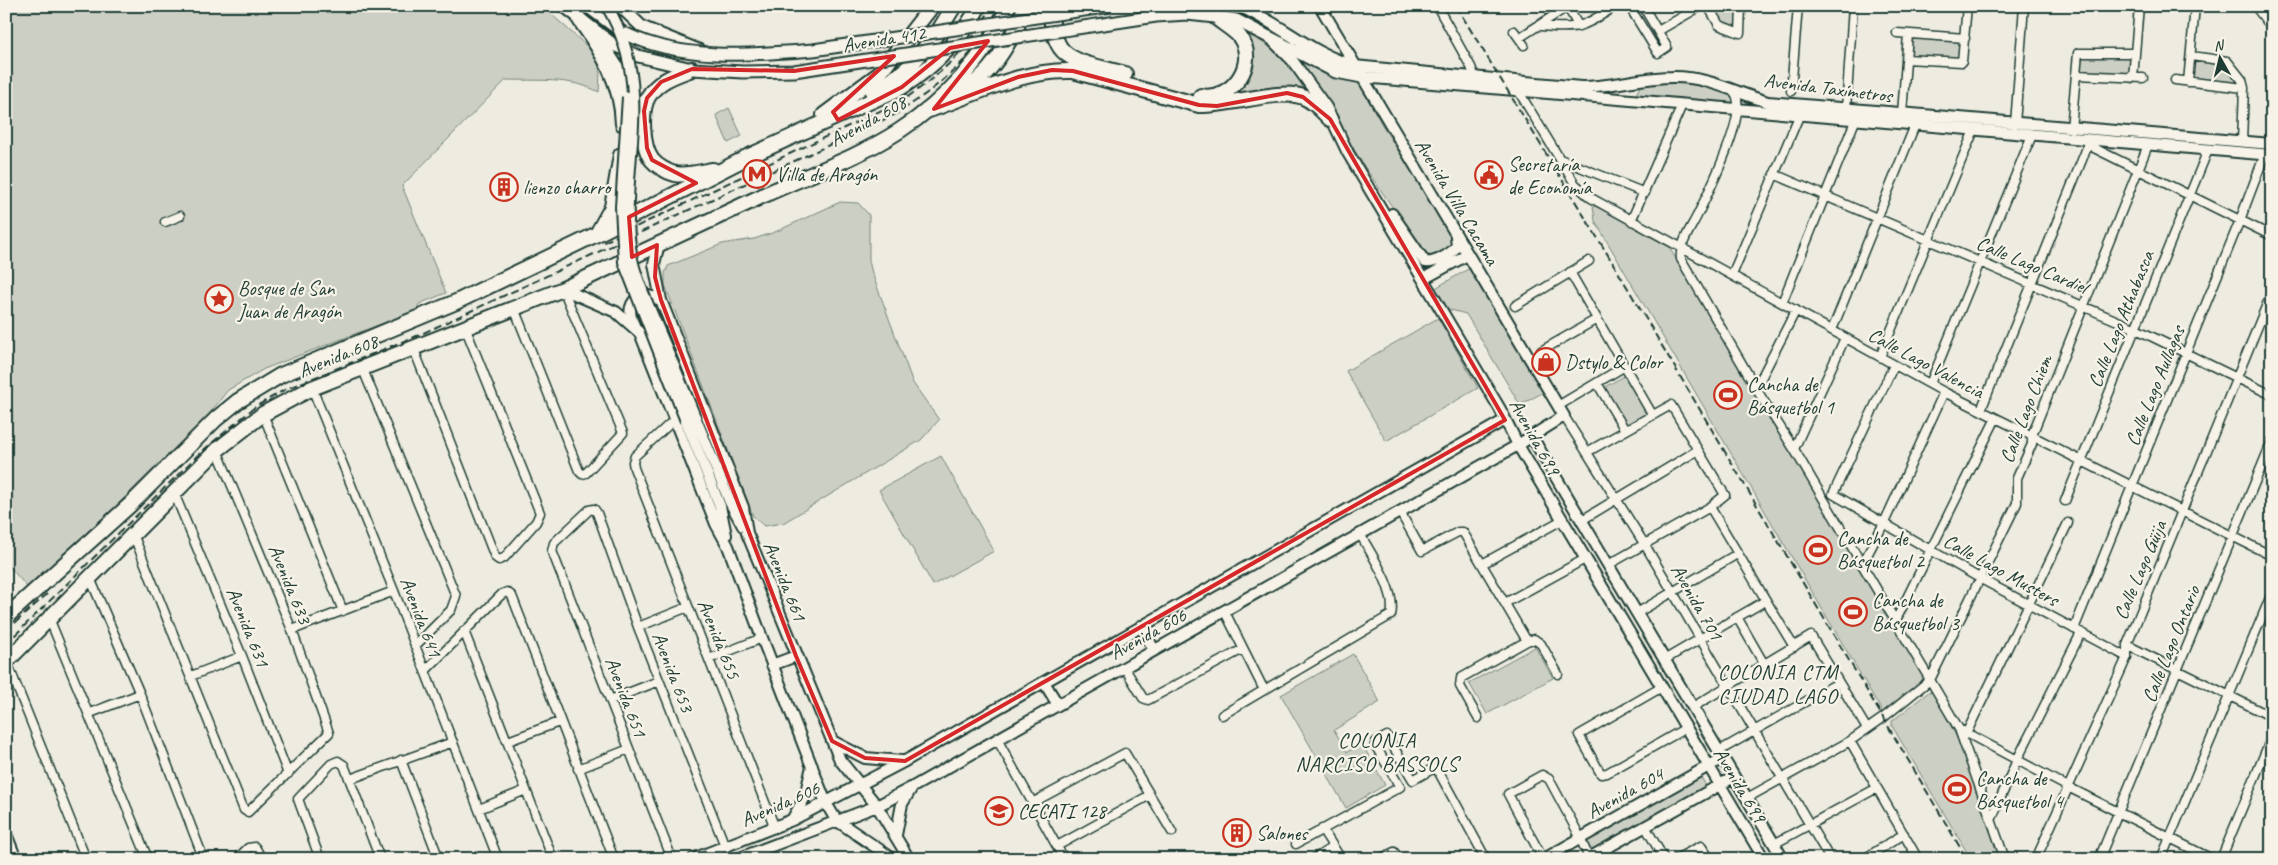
<svg xmlns="http://www.w3.org/2000/svg" width="2278" height="865" font-family="Caveat,sans-serif">
<style>
.green{fill:#cccfc4;stroke:#76867c}
.lines{fill:none;stroke-linecap:round;stroke-linejoin:round}
.street-casing{stroke:#1f3d34;stroke-width:11}
.secondary-casing{stroke:#1f3d34;stroke-width:14}
.primary-casing{stroke:#1f3d34;stroke-width:15}
.highway-casing{stroke:#1f3d34;stroke-width:18}
.street{stroke:#f7f3e8;stroke-width:8}
.secondary{stroke:#f7f3e8;stroke-width:10}
.primary{stroke:#f7f3e8;stroke-width:11}
.highway{stroke:#f7f3e8;stroke-width:14}
.rail{stroke:#1f3d34;stroke-width:2;stroke-dasharray:8 4;stroke-linecap:butt}
.secondary-bridge-casing{stroke:#1f3d34;stroke-width:14;stroke-linecap:butt}
.primary-bridge-casing{stroke:#1f3d34;stroke-width:15;stroke-linecap:butt}
.secondary-bridge{stroke:#f7f3e8;stroke-width:10}
.primary-bridge{stroke:#f7f3e8;stroke-width:11}
.marked{fill:none;stroke:#d62828;stroke-width:4;stroke-linejoin:round}
.labels{text-anchor:middle;dominant-baseline:central;stroke-width:4.5;stroke-linejoin:round;paint-order:stroke}
.street-label{font-size:20px;fill:#1f3d34;stroke:#f7f3e8}
.poi-label{font-size:20px;fill:#1f3d34;stroke:#f7f3e8;text-anchor:start}
.neighbourhood-label{font-size:21px;letter-spacing:1px;fill:#1f3d34;stroke:#f7f3e8}
</style>
<rect width="100%" height="100%" fill="#eeece1"/>
<filter id="ink" filterUnits="userSpaceOnUse"><feTurbulence type="fractalNoise" baseFrequency=".02" numOctaves="2"/><feDisplacementMap in="SourceGraphic" scale="10" xChannelSelector="R" yChannelSelector="G"/><feConvolveMatrix kernelMatrix="1 2 1 2 8 2 1 2 1" color-interpolation-filters="sRGB"/></filter>
<g filter="url(#ink)">
<path class="green" d="M6 6H542L597 55 600 73 599 92C571 77 537 81 506 80L402 186 446 293 419 304 417 310 264 369 228 390 210 413 115 507 27 587 8 565 6 566Z
M1712 6H1737L1736 28 1722 21Z
M1242 33C1279 46 1295 70 1317 100L1224 96 1240 88Z
M1908 37 1959 39 1962 42 1961 60 1911 56 1907 53Z
M1289 52 1324 74 1359 83 1385 130 1456 240V245L1429 260 1364 166 1323 97Z
M2082 54 2131 57 2130 74 2080 71Z
M2193 60 2226 63 2240 82 2236 85 2193 80Z
M1684 80 1731 92 1734 97V103L1729 107 1637 96V92L1642 84Z
M729 108 742 136 728 143 716 115Z
M840 202 858 203 869 215V261L872 273 913 383 939 420 921 440 783 523 764 526 753 516 665 285V273L668 266 722 244 754 239 775 232Z
M1593 206 1598 207 1669 247 1926 680 1883 713 1595 221Z
M1470 268 1544 392 1520 405 1466 314 1443 308 1432 290Z
M1438 318 1478 388 1386 441 1346 371Z
M1626 375 1649 414 1626 428 1603 388Z
M941 456 994 551 933 585 879 490Z
M1535 647 1553 678 1487 714 1469 683Z
M1353 654 1380 702 1334 730 1347 752 1362 744 1385 785 1346 808 1281 695Z
M1930 691 1934 693 1959 742 2000 859H1971L1892 726V721Z
M1701 777 1706 786 1589 852 1584 843Z"/>
<g class="lines">
<defs>
<path id="street" d="M1437 6 1471 67 1477 82
M1567 6 1579 27
M1629 6 1658 53 1667 47 1643 6
M1708 6 1719 25 1740 33 1741 6
M2255 6 2272 28
M1541 26C1581 30 1582 27 1616 6
M1514 31 1524 45
M1658 31 1701 6
M1897 33 1965 38
M1519 38 1567 7
M2191 56 2227 61 2242 80 2244 88 2242 142
M1906 59 1962 62 1967 6
M2076 75 2143 78
M2133 78 2139 6
M2175 80 2244 88
M2188 82 2195 6
M1733 91C1752 107 1707 195 1697 216 1691 228 1679 245 1681 259L1763 400 1794 449 1959 729 2005 859
M1791 91 1798 6
M1519 92 1575 184 1591 198 1944 392 2272 556
M1846 110 1853 6
M1902 114 1908 34
M2015 124 2024 6
M2071 129 2078 53H2135
M2090 140 2094 148 2272 236
M1560 159 1645 193
M1774 174 2134 328 2272 395
M1631 221 1682 105
M165 222 180 216
M1570 272 1652 414
M1732 275 1799 116
M1782 303 1855 121
M1515 306 1589 261
M514 308 579 471 582 474 586 473 623 433 563 289
M1832 330 1915 125
M413 347 495 557 499 560 504 558 536 522 540 513 465 327
M1541 351 1597 319
M1880 357 1974 130
M362 367 456 596 451 610 415 646
M1597 383 1625 430
M1930 384 2032 135
M312 388 394 591 498 859
M1756 388 1796 310
M1558 406 1625 366
M1981 410 2090 140
M263 414 343 611
M1564 416 1645 545 1830 859
M675 419 635 456 633 462 634 468 775 828
M1794 449 1845 338
M1587 452 1671 405 1725 495 1710 507 1608 565
M174 493 242 656 288 774
M1833 494 1981 579 2127 657
M1833 494 1894 365
M2065 501 2208 150
M1710 507 1794 647
M1400 512 1422 551 1458 532H1463L1527 641
M1582 520 1698 450
M133 534 244 810 248 812 329 733 292 630 217 450
M1482 564 1562 520
M1862 565 1884 523 1944 392
M90 578 140 694 201 852 200 859
M1505 603 1585 559
M1225 612 1264 690
M1637 613 1737 554
M1737 617 1764 664
M49 618 148 859
M1895 622 1996 418
M638 627 688 607
M2074 629 2240 220 2265 154
M292 630 394 591
M464 631 553 859
M2127 645 2272 717
M709 659 762 638
M1664 660 1765 601
M7 662 86 859
M1124 667 1143 698 1148 700 1243 649
M425 671 502 594 507 592 512 596 614 859
M191 676 242 656
M1662 687 1579 735 1601 774 1607 773 1686 728
M610 700 659 681
M1693 707 1811 636 1867 729
M90 713 140 694
M1222 715 1391 615C1397 592 1372 555 1360 534
M1478 718 1460 686 1461 678 1527 641 1534 639 1541 644 1558 674
M1959 729 2068 787 2212 859
M1966 734 2068 523
M508 741 559 722
M998 741 1064 859
M1850 741 1918 859
M1719 751 1838 683
M401 760 439 859
M578 769 629 749
M350 779 453 742
M1747 798 1850 741 1883 718 1930 680 2017 503V478L2032 444V435L2148 145
M1032 803 1125 753 1172 832
M479 809 526 790
M1992 818 2017 760 2081 633
M1645 826 1664 859
M1322 829 1341 859
M1296 844 1400 787 1375 745 1376 742 1387 736 1413 780 1436 767 1486 859
M1774 844 1877 788
M1057 846 1150 795
M237 859 248 848 255 847 262 859
M320 859 298 799 331 764 338 761 344 765 380 859
M672 859 552 551 554 543 589 510 594 509 597 513 638 627 725 846
M1314 859 1333 847
M1380 859 1394 852 1399 859
M1543 859 1508 794 1542 775 1549 779 1577 831 1589 858
M1676 859 1701 846 1710 859
M1864 859 1904 834
M2036 859 2127 657V645L2272 292
M2099 859 2272 441
M2161 859 2272 593
M2221 859 2272 736"/>
<path id="secondary" d="M598 36 620 70 628 97
M1274 42 1292 60 1326 107 1348 153 1500 409 1518 445 1764 859
M1354 66 1581 87C1612 87 1642 77 1672 77 1707 76 1736 93 1768 102L2272 144
M1362 77 2272 155
M1392 214 1425 262C1433 264 1450 255 1455 248 1458 245 1456 240 1456 236
M659 244 654 264 661 300 743 507 747 533 840 760 877 806 909 859
M1423 279 1467 255
M563 289 616 312 640 333 716 524 728 546 762 638 826 803 836 820 893 859
M634 325C629 315 628 306 637 298L649 296 661 300
M695 417 730 502 743 526
M686 421 720 506 726 535
M1532 437 1783 859
M1141 626 1154 650
M772 665 796 656
M1044 682 1058 705
M832 741 865 758 902 761
M792 820 805 797 812 766
M6 834 16 859
M896 835 902 804 911 789
M693 859 792 820 905 761 1505 420
M737 859 877 806 911 788 1518 445 1564 416 1320 6
M1544 859 1723 758
M1587 859 1734 777"/>
<path id="primary" d="M564 6 614 45 638 56 692 69
M587 6 622 32
M620 6 642 27 703 52
M1239 6C1279 22 1311 55 1354 66
M1215 17 1236 20 1336 72 1362 77"/>
<path id="highway" d="M1050 6C1051 19 1053 41 1063 51 1077 65 1106 68 1125 74
M580 20C603 52 622 83 623 124
M692 69C676 75 658 80 648 97 640 111 642 147 652 160 657 166 667 172 675 174 686 176 701 172 713 170
M873 95 910 66 938 32 954 6
M956 96C991 77 1011 42 1026 6
M1201 96C1231 102 1260 63 1239 36 1233 29 1222 23 1215 17
M926 111C975 95 1021 69 1073 71L1199 105C1229 106 1281 88 1303 97 1314 101 1322 111 1330 119
M824 115 878 75 932 6
M745 158 902 87C934 66 961 40 979 6
M762 196C807 175 857 158 899 131 944 102 987 56 1008 6
M597 234 612 207 621 155
M6 617 131 504 216 419 238 401 281 375 456 302 597 234 740 161
M6 662 217 450 263 414 312 388 563 289 758 198
M6 858 7 859"/>
</defs>
<use href="#street" class="street-casing"/>
<use href="#secondary" class="secondary-casing"/>
<use href="#primary" class="primary-casing"/>
<use href="#highway" class="highway-casing"/>
<use href="#street" class="street"/>
<use href="#secondary" class="secondary"/>
<use href="#primary" class="primary"/>
<use href="#highway" class="highway"/>
<path class="rail" d="M1456 6 1611 260 1967 859
M604 242 903 100C939 76 969 49 989 11
M6 631 47 594
M6 644 200 453 255 407 286 389 419 335 896 114C940 86 979 55 999 6"/>
<defs>
<path id="secondary-bridge" d="M607 6C659 95 615 169 632 259 636 279 646 300 654 319 668 352 682 385 695 417
M628 97 621 207 624 262 686 421"/>
<path id="primary-bridge" d="M626 34C683 61 751 55 813 50L1111 6
M692 69 743 72 794 71 1156 16 1187 14 1215 17"/>
</defs>
<use href="#secondary-bridge" class="secondary-bridge-casing"/>
<use href="#primary-bridge" class="primary-bridge-casing"/>
<use href="#secondary-bridge" class="secondary-bridge"/>
<use href="#primary-bridge" class="primary-bridge"/>
</g>
</g>
<path class="marked" d="M988 41 934 109 1018 77 1052 70 1073 71 1199 105 1217 106 1287 93 1303 97 1330 119 1505 420 905 761 865 758 832 741 796 656 661 300 655 277 657 245 632 257 629 217 696 183 652 160 647 148 644 111 647 98 661 82 692 69 794 71 894 56 833 112 838 120 902 87 950 48Z"/>
<defs>
<symbol id="metro-ring" viewBox="-11 -11 22 22"><circle r="9.5" fill="#f7f3e8" stroke="#c8321e" stroke-width="1.5"/><path d="M-5.5 5V-5H-3L0 0L3-5H5.5V5H3V-.5L0 4L-3-.5V5Z" fill="#c8321e"/></symbol>
<symbol id="civic-ring" viewBox="-11 -11 22 22"><circle r="9.5" fill="#f7f3e8" stroke="#c8321e" stroke-width="1.5"/><path d="M-.6-6.5H3V-4.5H.6V-3L4-1V1h2V6H-6V1h2V-1L-.6-3ZM-1.2 2.5V6h2.4V2.5Z" fill="#c8321e"/></symbol>
<symbol id="building-ring" viewBox="-11 -11 22 22"><circle r="9.5" fill="#f7f3e8" stroke="#c8321e" stroke-width="1.5"/><path d="M-4-6H4V6H1V3H-1V6H-4ZM-2.5-4.3h1.7v1.8h-1.7ZM.8-4.3h1.7v1.8H.8ZM-2.5-1h1.7V.8h-1.7ZM.8-1h1.7V.8H.8Z" fill="#c8321e"/></symbol>
<symbol id="sight-ring" viewBox="-11 -11 22 22"><circle r="9.5" fill="#f7f3e8" stroke="#c8321e" stroke-width="1.5"/><path d="M0-6L1.8-2.2L6-1.7L2.9 1.2L3.7 5.4L0 3.3L-3.7 5.4L-2.9 1.2L-6-1.7L-1.8-2.2Z" fill="#c8321e"/></symbol>
<symbol id="shop-ring" viewBox="-11 -11 22 22"><circle r="9.5" fill="#f7f3e8" stroke="#c8321e" stroke-width="1.5"/><path d="M-5-2.5h2.3a2.7 3.5 0 0 1 5.4 0H5L5.5 6h-11ZM-1.5-2.5h3a1.5 2.3 0 0 0-3 0Z" fill="#c8321e"/></symbol>
<symbol id="stadium-ring" viewBox="-11 -11 22 22"><circle r="9.5" fill="#f7f3e8" stroke="#c8321e" stroke-width="1.5"/><path d="M0-5a6.5 5 0 1 0 0 10a6.5 5 0 1 0 0-10ZM-3.5-1.8h7v3.6h-7Z" fill="#c8321e"/></symbol>
<symbol id="university-ring" viewBox="-11 -11 22 22"><circle r="9.5" fill="#f7f3e8" stroke="#c8321e" stroke-width="1.5"/><path d="M0-5L7-2L0 1L-7-2ZM-4 1L0 2.5L4 1V4Q0 6-4 4Z" fill="#c8321e"/></symbol>
</defs>
<g fill-rule="evenodd">
<use href="#metro-ring" x="741" y="158" width="32" height="32"/>
<use href="#civic-ring" x="1473" y="159" width="32" height="32"/>
<use href="#building-ring" x="488" y="171" width="32" height="32"/>
<use href="#sight-ring" x="203" y="283" width="32" height="32"/>
<use href="#shop-ring" x="1530" y="346" width="32" height="32"/>
<use href="#stadium-ring" x="1712" y="379" width="32" height="32"/>
<use href="#stadium-ring" x="1802" y="534" width="32" height="32"/>
<use href="#stadium-ring" x="1837" y="596" width="32" height="32"/>
<use href="#stadium-ring" x="1941" y="773" width="32" height="32"/>
<use href="#university-ring" x="983" y="795" width="32" height="32"/>
<use href="#building-ring" x="1221" y="817" width="32" height="32"/>
</g>
<g class="labels">
<g class="street-label">
<text transform="translate(884 39) rotate(-9)">Avenida 412</text>
<text transform="translate(1828 88) rotate(7)">Avenida Taxímetros</text>
<text transform="translate(868 121) rotate(-29)">Avenida 608</text>
<text transform="translate(1457 202) rotate(59)">Avenida Villa Cacama</text>
<text transform="translate(2032 265) rotate(23)">Calle Lago Cardiel</text>
<text transform="translate(2121 319) rotate(-68)">Calle Lago Athabasca</text>
<text transform="translate(338 356) rotate(-22)">Avenida 608</text>
<text transform="translate(1926 363) rotate(28)">Calle Lago Valencia</text>
<text transform="translate(2155 386) rotate(-68)">Calle Lago Aullagas</text>
<text transform="translate(2026 409) rotate(-69)">Calle Lago Chiem</text>
<text transform="translate(1535 437) rotate(61)">Avenida 699</text>
<text transform="translate(2001 570) rotate(29)">Calle Lago Musters</text>
<text transform="translate(2140 570) rotate(-67)">Calle Lago Güija</text>
<text transform="translate(785 581) rotate(68)">Avenida 661</text>
<text transform="translate(290 584) rotate(68)">Avenida 633</text>
<text transform="translate(1697 602) rotate(60)">Avenida 701</text>
<text transform="translate(421 617) rotate(69)">Avenida 641</text>
<text transform="translate(248 627) rotate(68)">Avenida 631</text>
<text transform="translate(1148 634) rotate(-29)">Avenida 606</text>
<text transform="translate(719 639) rotate(68)">Avenida 655</text>
<text transform="translate(2171 644) rotate(-68)">Calle Lago Ontario</text>
<text transform="translate(673 672) rotate(69)">Avenida 653</text>
<text transform="translate(626 697) rotate(69)">Avenida 651</text>
<text transform="translate(1740 785) rotate(59)">Avenida 699</text>
<text transform="translate(1625 793) rotate(-29)">Avenida 604</text>
<text transform="translate(780 804) rotate(-24)">Avenida 606</text>
</g>
<g class="poi-label">
<text x="1508" y="164">Secretaría<tspan x="1508" dy="23">de Economía</tspan></text>
<text x="776" y="174">Villa de Aragón</text>
<text x="523" y="187">lienzo charro</text>
<text x="238" y="288">Bosque de San<tspan x="238" dy="23">Juan de Aragón</tspan></text>
<text x="1565" y="362">Dstylo &amp; Color</text>
<text x="1747" y="384">Cancha de<tspan x="1747" dy="23">Básquetbol 1</tspan></text>
<text x="1837" y="538">Cancha de<tspan x="1837" dy="23">Básquetbol 2</tspan></text>
<text x="1872" y="600">Cancha de<tspan x="1872" dy="23">Básquetbol 3</tspan></text>
<text x="1976" y="778">Cancha de<tspan x="1976" dy="23">Básquetbol 4</tspan></text>
<text x="1018" y="811">CECATI 128</text>
<text x="1256" y="833">Salones</text>
</g>
<g class="neighbourhood-label">
<text x="1778" y="672">COLONIA CTM<tspan x="1778" dy="24">CIUDAD LAGO</tspan></text>
<text x="1377" y="740">COLONIA<tspan x="1377" dy="24">NARCISO BASSOLS</tspan></text>
</g>
</g>
<rect width="2278" height="865" fill="none" stroke="#f7f3e8" stroke-width="25"/>
<rect x="12" y="12" width="2253" height="840" fill="none" stroke="#1f3d34" stroke-width="2" filter="url(#ink)"/>
<g transform="translate(2220 58) rotate(352)" stroke="#f7f3e8" stroke-width="4" paint-order="stroke">
<path d="M0-4L9 19L0 12L-9 19Z" fill="#1f3d34"/>
<text y="-8" font-size="14" font-weight="bold" text-anchor="middle" fill="#1f3d34">N</text>
</g>
</svg>
